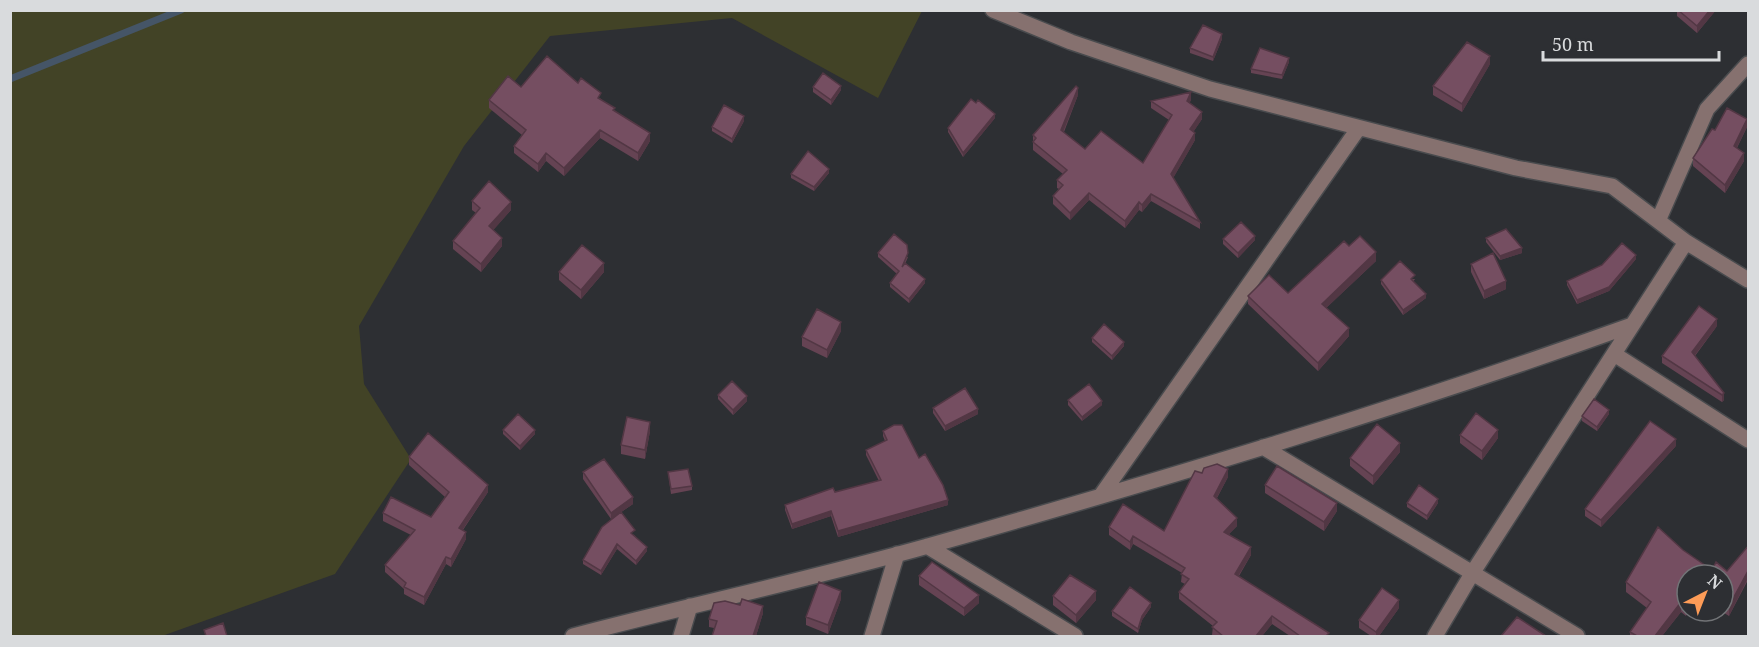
<svg xmlns="http://www.w3.org/2000/svg" width="1759" height="647" font-family="'Noto Serif',serif">
<style>
.green{fill:#424326}
.lines{fill:none;stroke-linecap:round;stroke-linejoin:round}
.stream{stroke:#455567;stroke-width:7}
.minor-casing{stroke:#494b4e;stroke-width:18}
.minor{stroke:#86716f;stroke-width:15}
.wall{fill:#654353}
.shaded-wall{fill:#523744}
.building{fill:#754e61;stroke:#523744;stroke-width:1.5}
</style>
<rect width="100%" height="100%" fill="#2d2f33"/>
<path class="green" d="M10 11H922L878 98 732 18 550 36 464 146 359 326 364 384 411 459 335 574 162 636H11Z"/>
<g class="lines">
<path class="stream" d="M10 79 181 10"/>
<defs>
<path id="minor" d="M993 10 1071 42 1210 89 1516 168 1612 186 1686 242 1748 280
M1658 221 1707 109 1748 64
M1614 354 1748 440
M1263 447 1577 636
M1102 494 1358 129
M927 546 1075 636
M573 636C691 605 811 579 928 546 1165 479 1401 408 1632 325
M681 636 690 606
M872 636 897 554
M1435 636 1473 572 1686 242"/>
</defs>
<use href="#minor" class="minor-casing"/>
<use href="#minor" class="minor"/>
</g>
<path class="wall" d="M1677 10H1716L1697 33 1677 16Z
M1222 39 1213 61 1190 53V48Z
M1289 62 1282 79 1251 73V69Z
M1490 64 1462 112 1433 95V86Z
M578 83 601 99 650 141 638 161 600 138 564 176 546 161 538 172 514 153V146L522 135 489 108V100L521 87Z
M813 87 841 90 831 105 813 92Z
M1078 95 1064 132 1085 149 1143 163 1169 120 1151 108V101L1191 100 1189 103 1202 119 1193 132 1195 140 1173 178 1200 222V229L1151 201 1142 212 1139 210 1125 228 1089 200 1070 220 1053 204V196L1059 189 1057 188V180L1063 174 1033 150V135Z
M995 118 963 157 948 132V128Z
M744 121 732 143 712 131V127Z
M1747 127 1737 148 1744 161 1725 193 1693 166V158L1715 130Z
M829 173 814 191 791 178V174Z
M472 201 511 210 493 230 502 246 481 272 453 249V241L476 213 472 210Z
M1486 238 1522 253 1500 260 1486 242Z
M1223 239 1255 240 1238 258 1223 244Z
M1349 246 1376 261 1326 308 1349 336 1318 371 1248 304V296L1288 293Z
M878 253 908 257 905 264 925 283 909 303 890 287V283L897 274 878 257Z
M1636 259 1609 291 1577 304 1567 285V281Z
M1471 264 1506 289 1484 299 1471 272Z
M559 272H604L581 299 559 280Z
M1415 279 1413 282 1426 298 1403 315 1381 284V280Z
M1717 326 1695 356 1724 393V400L1722 402 1662 363V356Z
M841 331 827 358 802 346V337Z
M1092 338 1124 346 1112 360 1092 342Z
M718 395 747 401 733 415 718 399Z
M1068 400 1102 405 1082 421 1068 405Z
M933 408 978 414 945 431 933 413Z
M1609 414 1597 431 1582 421V416Z
M503 430 535 434 520 450 503 434Z
M650 431 645 459 621 454V445Z
M883 431 919 458 948 505 838 537 831 516 792 529 785 510V505L879 481 866 455V450L885 441 883 436Z
M1460 435 1498 438 1482 460 1460 443Z
M1676 446 1601 527 1585 516V509Z
M1400 452 1373 485 1350 466V458Z
M409 457 488 492 463 530 466 539 451 567 446 564 424 605 404 594V589L385 572V565L411 535 383 521V513L431 517 445 497 409 465Z
M583 472 633 504 611 519 583 479Z
M668 472 692 486V490L671 494Z
M1202 473 1228 477 1217 498 1237 526 1229 534 1251 555 1239 576 1329 636H1290L1272 624 1262 636H1214L1212 635 1213 626 1179 599V592L1185 584 1181 582 1182 573 1133 544 1130 550 1109 535V527L1164 531Z
M1265 485 1337 511 1324 531 1265 493Z
M1407 503H1438L1427 520 1407 507Z
M634 535 647 551 636 565 617 549 601 575 583 564V560L635 535Z
M1749 545V578L1729 616 1721 611H1723V575H1687L1686 616 1681 612 1662 636H1630V632L1647 608 1626 592V582L1683 550 1712 570 1727 571Z
M919 576 979 603 964 616 919 585Z
M1053 596 1096 600 1076 623 1053 605Z
M841 599 828 634 806 625V617Z
M1151 607 1142 620 1138 633 1112 616V611Z
M1399 608 1379 636H1371L1359 628V620Z
M763 613 756 636H712L714 628 709 627V619Z"/>
<path class="shaded-wall" d="M1710 10H1716L1697 33V26Z
M1222 34V39L1213 61V57Z
M1490 56V64L1462 112V104Z
M1289 58V62L1282 79V75Z
M841 86V90L831 105V100Z
M1078 88V95L1061 137V130Z
M1191 92V100L1187 109V101Z
M1202 112V119L1190 137V129Z
M995 114V118L963 157V153Z
M744 116V121L732 143V139Z
M1747 119V127L1734 153V146Z
M600 130V138L564 176V168Z
M650 133V141L638 161V153Z
M1195 133V140L1171 182V174Z
M546 153V161L538 172V164Z
M1744 153V161L1725 193V185Z
M829 169V173L814 191V187Z
M1089 193V200L1070 220V213Z
M1151 194V201L1142 212V205Z
M511 202V210L489 235V226Z
M1139 202V210L1125 228V221Z
M1255 236V240L1238 258V253Z
M502 238V246L481 272V264Z
M1522 248V253L1500 260V256Z
M1376 252V261L1322 312V304Z
M1636 255V259L1609 291 1577 304V300Z
M604 263V272L581 299V290Z
M925 279V283L909 303V299Z
M1506 281V289L1484 299V291Z
M1426 294V298L1403 315V310Z
M1717 319V326L1692 359V352Z
M841 322V331L827 358V350Z
M1349 328V336L1318 371V363Z
M1124 342V346L1112 360V356Z
M1724 393V400L1722 402V395Z
M747 396V401L733 415V410Z
M1102 401V405L1082 421V417Z
M978 409V414L945 431V426Z
M1609 410V414L1597 431V427Z
M650 422V431L645 459V450Z
M535 430V434L520 450V446Z
M1498 430V438L1482 460V451Z
M1676 439V446L1601 527V520Z
M1400 443V452L1373 485V476Z
M1228 469V477L1214 503V496Z
M488 485V492L459 535V528Z
M633 497V504L611 519V513Z
M1438 499V503L1427 520V516Z
M948 500V505L838 537V531Z
M1337 503V511L1324 531V522Z
M831 511V516L792 529V524Z
M1237 518V526L1224 539V532Z
M466 532V539L451 567V559Z
M1133 536V544L1130 550V542Z
M617 544V549L601 575V571Z
M647 547V551L636 565V561Z
M1251 547V555L1235 581V574Z
M446 557V564L424 605V597Z
M1748 568V578L1729 616V606Z
M841 591V599L828 634V625Z
M1096 591V600L1076 623V615Z
M979 595V603L964 616V608Z
M1399 600V608L1379 636H1376V632Z
M1681 602V612L1662 636H1655Z
M1151 603V607L1142 620 1138 633V629L1142 616Z
M1687 605V611H1690L1686 616Z
M763 606V613L756 636H753Z
M1272 616V624L1262 636H1256Z"/>
<path class="building" d="M1678 10H1710L1697 26Z
M1203 25 1222 34 1213 57 1190 48Z
M1467 42 1490 56 1462 104 1433 86Z
M1260 48 1289 58 1282 75 1251 69Z
M547 56 578 83 581 78 601 93 598 98 615 108 613 110 650 133 638 153 600 130 564 168 546 153 538 164 514 146 526 130 489 100 508 76 521 87Z
M823 73 841 86 831 100 813 87Z
M1076 86 1078 88 1061 130 1085 149 1101 131 1143 163 1172 115 1151 101 1191 92 1187 101 1202 112 1190 129 1195 133 1171 174 1200 222 1151 194 1142 205 1139 202 1125 221 1089 193 1070 213 1053 196 1063 185 1057 180 1067 170 1033 142 1036 138 1033 135Z
M971 99 976 103 978 100 995 114 963 153 948 128Z
M724 105 744 116 732 139 712 127Z
M1727 108 1747 119 1734 146 1744 153 1725 185 1693 158 1712 129 1715 130Z
M808 151 829 169 814 187 791 174Z
M489 181 511 202 489 226 502 238 481 264 453 241 480 208 472 201Z
M1241 222 1255 236 1238 253 1223 239Z
M1506 229 1522 248 1500 256 1486 238Z
M894 234 907 245 908 253 902 267 905 263 925 279 909 299 890 283 899 271 878 253Z
M1360 236 1376 252 1322 304 1349 328 1318 363 1248 296 1269 275 1288 293 1344 241 1349 246Z
M1622 243 1636 255 1609 287 1577 300 1567 281 1602 265Z
M582 245 604 263 581 290 559 272Z
M1493 253 1506 281 1484 291 1471 264Z
M1400 261 1415 275 1411 279 1426 294 1403 310 1381 280Z
M1699 306 1717 319 1692 352 1724 393 1722 395 1662 356Z
M817 309 841 322 827 350 802 337Z
M1104 324 1124 342 1112 356 1092 338Z
M732 381 747 396 733 410 718 395Z
M1089 384 1102 401 1082 417 1068 400Z
M965 388 978 409 945 426 933 408Z
M1594 399 1609 410 1597 427 1582 416Z
M1476 413 1498 430 1482 451 1460 435Z
M518 414 535 430 520 446 503 430Z
M627 417 650 422 645 450 621 445Z
M1650 421 1676 439 1601 520 1585 509Z
M1377 424 1400 443 1373 476 1350 458Z
M894 425H902L919 458 925 454 943 485 948 500 838 531 831 511 792 524 785 505 833 488 835 492 881 480 866 450 887 440 883 431Z
M428 433 488 485 459 528 466 532 451 559 446 557 424 597 404 587 406 583 385 565 415 530 383 513 391 497 431 517 449 492 409 457Z
M604 459 633 497 611 513 583 472Z
M1217 464 1228 469 1214 496 1237 518 1224 532 1251 547 1235 574 1329 633 1326 636H1300L1272 616 1256 636H1223L1212 627 1217 622 1179 592 1189 579 1181 574 1185 568 1133 536 1130 542 1109 527 1123 504 1164 531 1195 471 1202 473 1204 468Z
M1277 466 1337 503 1324 522 1265 485Z
M688 469 692 486 671 489 668 472Z
M1419 485 1438 499 1427 516 1407 503Z
M621 512 635 530 631 533 647 547 636 561 617 544 601 571 583 560 602 527Z
M1658 527 1683 550 1712 570 1716 562 1727 571 1749 545V569L1729 606 1723 602V575H1687L1686 606 1681 602 1655 636H1637L1630 632 1651 602 1626 582Z
M932 562 979 595 964 608 919 576Z
M1070 575 1096 591 1076 615 1053 596Z
M819 582 841 591 828 625 806 617Z
M1130 587 1151 603 1142 616 1138 629 1112 611Z
M1382 588 1399 600 1376 632 1359 620Z
M742 599 763 606 753 636H712L717 621 709 619 714 603 725 601 740 605Z
M1517 617 1546 636H1501Z
M223 623 227 636H206L204 630Z"/>
<rect width="1759" height="647" fill="none" stroke="#d9dbdd" stroke-width="24"/>
<g transform="translate(1705 593) rotate(42)"><circle r="28" fill="#2d2f33" stroke="#727477" stroke-width="1.5"/>
<path d="M0-4.5L10 22L0 15L-10 22Z" fill="#fe9c57"/>
<text y="-9" font-size="16" font-weight="bold" text-anchor="middle" fill="#d9dbdd">N</text>
</g>
<path d="M1543 51v9h176v-9" fill="none" stroke="#d9dbdd" stroke-width="3"/>
<text x="1552" y="51" font-size="18" fill="#d9dbdd" stroke="#2d2f33" stroke-width="4.5" paint-order="stroke">50 m</text>
</svg>
